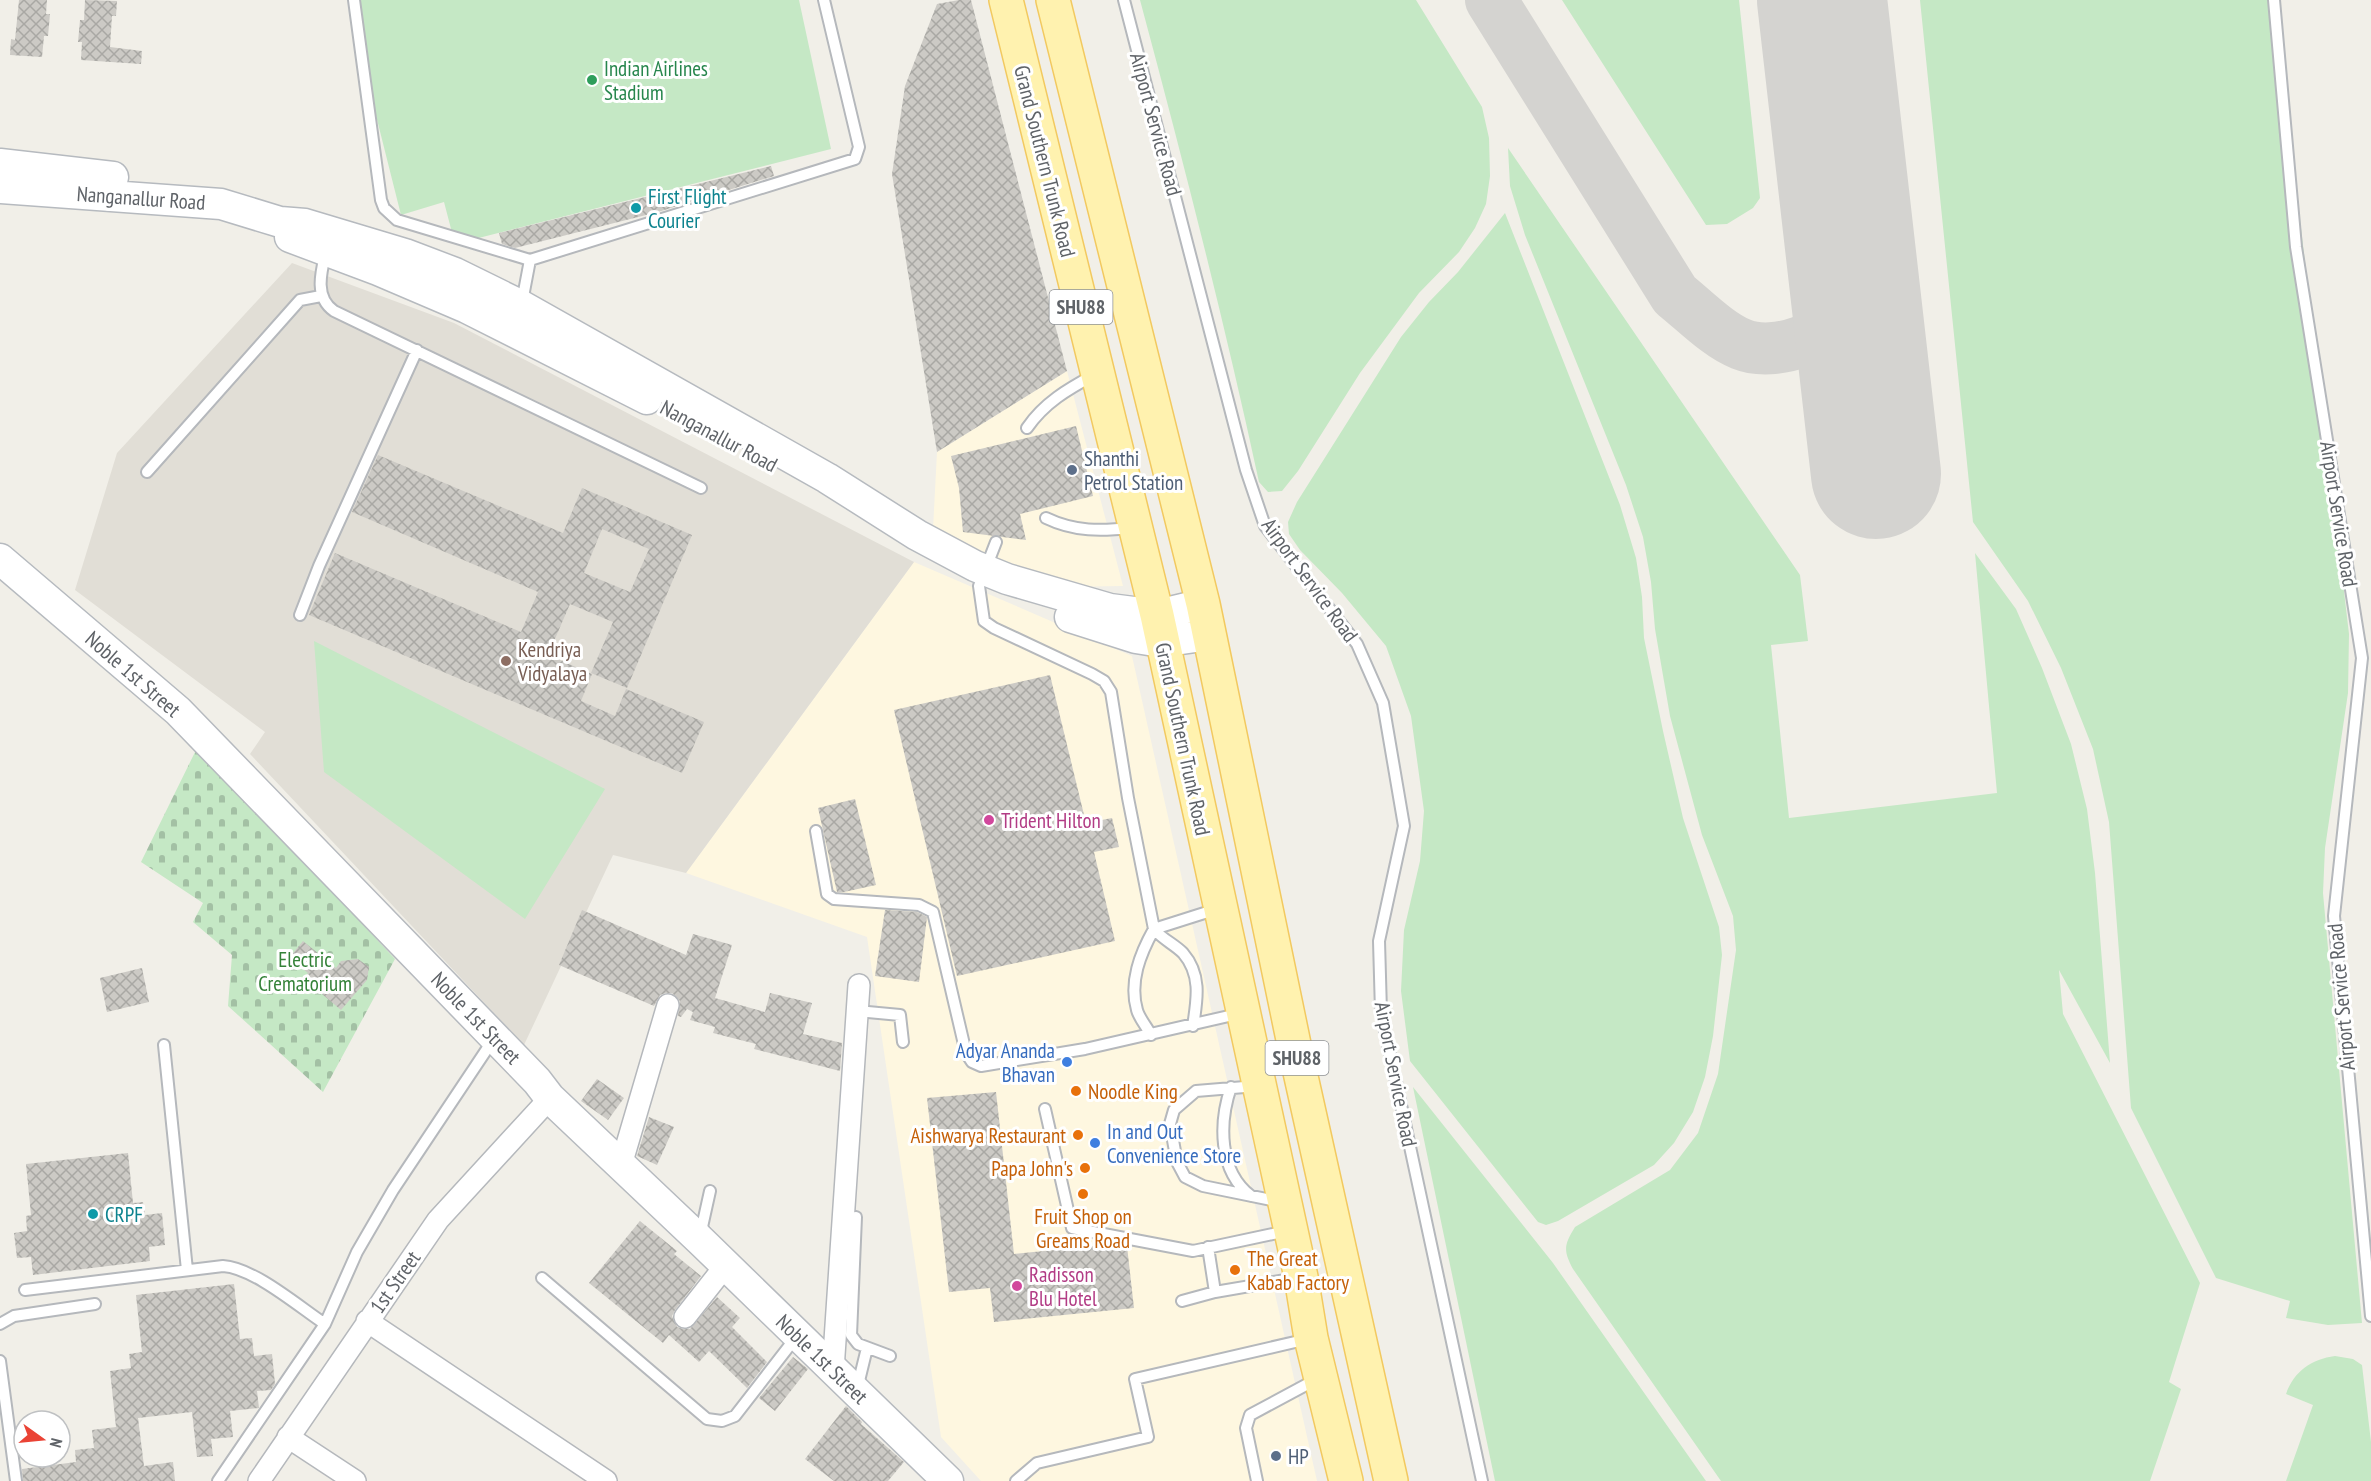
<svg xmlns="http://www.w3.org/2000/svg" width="2371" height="1481" font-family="'PT Sans Narrow',sans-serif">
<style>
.commercial{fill:#fef7e0}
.education{fill:#e1ded6}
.green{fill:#c5e8c5}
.cemetery{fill:url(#cemetery-stones)}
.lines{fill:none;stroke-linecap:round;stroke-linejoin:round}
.taxiway{stroke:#d4d3d0;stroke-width:52}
.runway{stroke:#d4d3d0;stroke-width:130}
.building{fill:url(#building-cross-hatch);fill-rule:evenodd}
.lane-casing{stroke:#b5b8bc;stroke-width:14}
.street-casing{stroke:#b5b8bc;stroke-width:24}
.secondary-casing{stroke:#b6babf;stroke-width:33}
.primary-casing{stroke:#f2c960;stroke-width:36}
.lane{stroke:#fff;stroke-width:10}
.street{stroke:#fff;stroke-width:21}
.secondary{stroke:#fff;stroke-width:30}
.primary{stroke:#fff2af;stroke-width:33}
.leisure-dot{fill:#2e9e5b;stroke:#fff;stroke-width:2}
.culture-dot{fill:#0f9aa8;stroke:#fff;stroke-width:2}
.service-dot{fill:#5c6f8a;stroke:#fff;stroke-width:2}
.education-dot{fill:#8d6e63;stroke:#fff;stroke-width:2}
.hotel-dot{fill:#d1479c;stroke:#fff;stroke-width:2}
.shop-dot{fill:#3f7fe0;stroke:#fff;stroke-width:2}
.food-dot{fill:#e8710a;stroke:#fff;stroke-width:2}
.labels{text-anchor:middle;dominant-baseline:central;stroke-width:6;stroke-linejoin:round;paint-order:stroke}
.shield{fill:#fff;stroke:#8f9295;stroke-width:1.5}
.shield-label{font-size:20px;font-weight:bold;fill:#5f6368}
.leisure-label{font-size:21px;fill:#27864d;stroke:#fff;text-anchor:start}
.street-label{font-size:21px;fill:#5f6368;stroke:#fff}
.culture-label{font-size:21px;fill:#0d838f;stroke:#fff;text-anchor:start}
.service-label{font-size:21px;fill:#4e5e75;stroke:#fff;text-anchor:start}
.education-label{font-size:21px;fill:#785e54;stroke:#fff;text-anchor:start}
.hotel-label{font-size:21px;fill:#b23c85;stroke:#fff;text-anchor:start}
.park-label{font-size:21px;fill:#348238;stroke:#fff}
.shop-label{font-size:21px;fill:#366cbe;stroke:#fff;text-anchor:end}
.food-label{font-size:21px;fill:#c56008;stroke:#fff;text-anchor:start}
</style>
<defs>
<pattern id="cemetery-stones" width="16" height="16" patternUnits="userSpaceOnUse" patternTransform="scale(1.5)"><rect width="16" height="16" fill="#c5e8c5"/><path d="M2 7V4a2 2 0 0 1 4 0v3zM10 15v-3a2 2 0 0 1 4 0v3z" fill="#a3c0a4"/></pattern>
<pattern id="building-cross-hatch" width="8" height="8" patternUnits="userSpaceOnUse" patternTransform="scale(1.5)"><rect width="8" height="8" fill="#cccac5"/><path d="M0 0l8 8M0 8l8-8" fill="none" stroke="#a9a8a4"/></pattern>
</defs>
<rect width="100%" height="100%" fill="#f1efe8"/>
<path class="commercial" d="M1067 371 1123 586 1056 587 933 529 937 452Z
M914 562 1132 656 1317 1481H981L941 1437 867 937 686 873Z"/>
<path class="education" d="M292 263 454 323 914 562 686 873 613 855 524 1045 250 754 265 732 75 590 117 453Z"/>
<path class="green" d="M360 0H799L831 149 455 244 444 202 401 215 350 12Z
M1140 0H1416L1482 107 1489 138 1490 176 1486 204 1475 228 1459 252 1419 293 1360 373 1298 471 1282 491 1268 492 1259 482C1224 320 1183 160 1140 0Z
M1562 0H1739L1760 198 1753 208 1727 224 1706 225Z
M1920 0H2274L2349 634 2348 693 2325 848 2323 893 2362 1323 2328 1325 2286 1318 2290 1301 2216 1278 2131 1108 2109 822 2093 749 2061 668 2028 601 1973 522Z
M1508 148 1800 575 1808 641 1771 645 1789 818 1997 793 1975 553 2016 609 2042 668 2071 744 2087 809 2095 873 2110 1063 2059 970 2063 1014 2200 1283 2169 1382 2181 1389 2150 1481H1721L1573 1269C1563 1250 1564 1245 1575 1227L1670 1170 1698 1133 1718 1074 1736 950 1733 916 1702 835 1670 716 1655 629 1651 582 1643 537 1626 485 1525 235 1510 186Z
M1505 213 1620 505 1636 558 1642 597 1644 638 1663 731 1683 818 1719 927 1722 955 1713 1036 1705 1077 1693 1112 1674 1143 1654 1165 1558 1221 1546 1225 1538 1222 1410 1061 1401 991 1404 930 1420 861 1424 811 1411 716 1386 646 1342 593 1300 550 1289 534 1288 522 1297 502 1401 337 1429 302 1458 272Z
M314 641 605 789 525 919 324 772Z
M1413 1087 1553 1263 1706 1481H1495Z
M2335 1356 2353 1359 2362 1365 2371 1442V1481H2286L2313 1405 2286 1394C2294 1371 2312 1359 2335 1356Z"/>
<path class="cemetery" d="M198 746 395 959 323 1092 228 1006 232 955 193 922 203 903 141 862Z"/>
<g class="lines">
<path class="taxiway" d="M1491 0 1675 295C1694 310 1718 335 1741 344 1775 358 1832 337 1849 304 1852 297 1853 288 1854 281"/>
<path class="runway" d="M1822 0 1876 474"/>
</g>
<path class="building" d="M19 0H47L46 14H50L48 36H44L42 57 10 55 11 39 15 40Z
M85 0 117 1 116 16H112L110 47 142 51 141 64 81 60 82 42H78L80 20H84Z
M959 0H971L1067 371 937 452 892 174 905 86 937 4Z
M771 166 774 176 658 212 515 248 502 244 499 233Z
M1076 426 1093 496 1020 514 1026 540 963 532 959 488 951 456Z
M378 455 563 533 582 488 692 535 627 688 591 673 613 622 570 604 548 655 592 674 581 701 615 716 626 689 704 722 682 773 309 615 335 553 521 632 538 592 352 512ZM602 529 649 549 630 592 584 573Z
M1050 675 1086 823 1112 818 1119 847 1094 852 1115 941 957 976 894 710Z
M855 799 876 885 844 892H837L818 808Z
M582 910 686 955 693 934 732 945 715 998 765 1012 770 993 812 1003 803 1034 842 1043 840 1071 754 1049 756 1044 713 1033 715 1027 690 1020 693 1012 687 1009 681 1017 678 1016 680 1001 672 993H666L660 995 654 1006 559 965Z
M885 910 917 912 927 917 919 982 875 976Z
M303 941 336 968 341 961 358 959 369 967 367 980 341 1010 303 978 308 973 289 958Z
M142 968 149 1002 107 1012 100 978Z
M597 1079 624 1098 608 1120 581 1101Z
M996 1092 1014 1254 1114 1244 1127 1246 1134 1308 994 1322 990 1288 949 1292 927 1098Z
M649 1117 674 1127 657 1165 637 1156Z
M128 1153 133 1203 143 1202 145 1215 162 1213 165 1245 149 1247 150 1261 33 1275 31 1257 17 1258 14 1233 27 1231 26 1216 31 1215 26 1164Z
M640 1221 677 1251 674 1254 701 1276 675 1310 672 1316 677 1327 683 1329H690L717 1297 740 1318 732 1327 767 1362 747 1388 709 1351 699 1362 669 1335 663 1343 589 1283Z
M234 1284 240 1339 252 1338 254 1356 272 1354 275 1384 271 1390 257 1391 259 1408 230 1411 233 1437 211 1439 213 1456 197 1457 192 1412 138 1418 144 1466 173 1462 175 1481H23L22 1469 76 1462 75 1450 94 1448 92 1430 116 1427 110 1371 131 1368 129 1354 142 1352 136 1295Z
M793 1357 808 1369 775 1411 759 1398Z
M846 1406 862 1422 861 1424 904 1462 888 1481H834L805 1459Z"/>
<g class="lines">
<defs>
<path id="lane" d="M354 0 381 200 384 208 397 220 530 260 522 302
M1124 0 1246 470 1265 526 1357 644 1383 703 1404 826 1379 941 1381 1012 1482 1481
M2274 0 2296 247 2362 658 2334 916 2371 1316
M326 251C321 272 314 297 334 311L701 488
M530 260 855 159 859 147 824 0
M1027 428C1044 403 1068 389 1094 375
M147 472 300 300 321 296
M1046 518C1075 532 1101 531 1132 528
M996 542 979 586 984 621 994 628 1092 674 1104 681 1111 692 1128 798 1154 929C1162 939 1174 944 1183 953 1202 975 1197 1000 1193 1026
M300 615 319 566 417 350
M816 831 826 888 827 894 834 899 919 905 933 912 966 1053 972 1062 981 1066 1085 1049 1242 1013
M857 1011 900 1015 903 1042
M1151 1035C1147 1027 1139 1018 1137 1010 1129 982 1140 954 1154 929L1217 909
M164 1045 187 1270
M1257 1086 1196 1091 1174 1110 1170 1124 1177 1162 1185 1177 1203 1186 1281 1202
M1231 1087C1219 1122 1218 1171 1251 1196
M1045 1109 1072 1228 1193 1251 1287 1231
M856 1217 851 1335 858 1344 890 1356
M706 1234 702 1227 710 1191
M1208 1247 1215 1292 1297 1278
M542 1278 707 1419 722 1421 735 1416 797 1336
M25 1290 223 1266C254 1268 298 1306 325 1324
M1182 1301 1215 1292
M0 1324 14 1316 95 1304
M0 1361 16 1481
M857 1389 867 1348
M218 1481 325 1324 357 1252 393 1190 493 1040
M1016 1481 1037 1463 1148 1437 1135 1379 1308 1339
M1257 1481 1246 1428 1250 1415 1317 1379"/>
<path id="street" d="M621 1165 668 1005
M685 1317 726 1265
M367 1321 606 1481
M833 1370 859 985
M288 1437 355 1481
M259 1481 438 1220 550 1098"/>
<path id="secondary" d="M0 164 113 177
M0 188 221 204 280 222 305 224 405 254 455 273 522 306 827 478 917 535 975 566 1007 579 1110 609 1157 615 1203 604
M290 237 378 270 467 308 647 399
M0 559 178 711 537 1081 550 1098 702 1242 948 1481
M1070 617 1136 638 1161 642 1209 635"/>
<path id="primary" d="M1006 0 1157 615 1301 1277 1311 1338 1346 1481
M1053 0 1203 604 1296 1054 1391 1481"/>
</defs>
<use href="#lane" class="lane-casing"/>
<use href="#street" class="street-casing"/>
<use href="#secondary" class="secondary-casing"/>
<use href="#primary" class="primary-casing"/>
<use href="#lane" class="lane"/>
<use href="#street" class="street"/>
<use href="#secondary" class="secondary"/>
<use href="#primary" class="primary"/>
</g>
<circle class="leisure-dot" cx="592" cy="80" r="6"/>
<g class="culture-dot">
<circle cx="636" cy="208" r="6"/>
<circle cx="93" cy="1214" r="6"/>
</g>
<g class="service-dot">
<circle cx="1072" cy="470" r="6"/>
<circle cx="1276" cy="1456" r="6"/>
</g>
<circle class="education-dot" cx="506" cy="661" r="6"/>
<g class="hotel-dot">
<circle cx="989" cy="820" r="6"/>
<circle cx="1017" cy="1286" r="6"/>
</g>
<g class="shop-dot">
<circle cx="1067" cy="1062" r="6"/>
<circle cx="1095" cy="1143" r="6"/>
</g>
<g class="food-dot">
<circle cx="1076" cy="1091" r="6"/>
<circle cx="1078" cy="1135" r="6"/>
<circle cx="1085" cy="1168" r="6"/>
<circle cx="1083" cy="1194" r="6"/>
<circle cx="1235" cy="1270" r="6"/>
</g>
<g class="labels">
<g class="shield">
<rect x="1049.5" y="290" width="63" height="34" rx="4.5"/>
<rect x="1265.5" y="1041" width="63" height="34" rx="4.5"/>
</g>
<g class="shield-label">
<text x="1081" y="307">SHU88</text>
<text x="1297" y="1058">SHU88</text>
</g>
<g class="leisure-label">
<text x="604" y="68">Indian Airlines<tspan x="604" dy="24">Stadium</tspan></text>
</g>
<g class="street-label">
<text transform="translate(1156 124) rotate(75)">Airport Service Road</text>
<text transform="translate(1045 161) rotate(76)">Grand Southern Trunk Road</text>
<text transform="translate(141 198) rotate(4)">Nanganallur Road</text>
<text transform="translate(719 436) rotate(28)">Nanganallur Road</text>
<text transform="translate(2339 514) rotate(81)">Airport Service Road</text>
<text transform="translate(1310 580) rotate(54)">Airport Service Road</text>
<text transform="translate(133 674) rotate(41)">Noble 1st Street</text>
<text transform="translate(1183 739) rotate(78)">Grand Southern Trunk Road</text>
<text transform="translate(2341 997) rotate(-95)">Airport Service Road</text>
<text transform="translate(476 1018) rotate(46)">Noble 1st Street</text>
<text transform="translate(1396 1074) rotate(79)">Airport Service Road</text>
<text transform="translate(395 1282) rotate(-55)">1st Street</text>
<text transform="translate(822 1359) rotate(44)">Noble 1st Street</text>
</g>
<g class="culture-label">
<text x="648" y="196">First Flight<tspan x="648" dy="24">Courier</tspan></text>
<text x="105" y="1214">CRPF</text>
</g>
<g class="service-label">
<text x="1084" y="458">Shanthi<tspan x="1084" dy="24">Petrol Station</tspan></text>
<text x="1288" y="1456">HP</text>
</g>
<g class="education-label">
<text x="518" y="649">Kendriya<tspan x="518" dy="24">Vidyalaya</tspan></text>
</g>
<g class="hotel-label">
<text x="1001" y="820">Trident Hilton</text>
<text x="1029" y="1274">Radisson<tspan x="1029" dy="24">Blu Hotel</tspan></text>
</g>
<g class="park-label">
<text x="305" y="959">Electric<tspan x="305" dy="24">Crematorium</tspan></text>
</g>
<g class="shop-label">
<text x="1055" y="1050">Adyar Ananda<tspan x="1055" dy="24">Bhavan</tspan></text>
<text x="1107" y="1131" text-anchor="start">In and Out<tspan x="1107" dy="24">Convenience Store</tspan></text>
</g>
<g class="food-label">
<text x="1088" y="1091">Noodle King</text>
<text x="1066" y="1135" text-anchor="end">Aishwarya Restaurant</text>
<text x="1073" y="1168" text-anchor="end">Papa John's</text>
<text x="1083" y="1216" text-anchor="middle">Fruit Shop on<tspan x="1083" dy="24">Greams Road</tspan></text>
<text x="1247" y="1258">The Great<tspan x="1247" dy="24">Kabab Factory</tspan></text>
</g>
</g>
<g transform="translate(42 1439) rotate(105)"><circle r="28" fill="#ffffff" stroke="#bfc1c3" stroke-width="1.5"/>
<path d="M0-4.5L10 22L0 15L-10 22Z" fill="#ea4335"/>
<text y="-9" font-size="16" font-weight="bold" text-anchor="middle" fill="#5f6368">N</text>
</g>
</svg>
